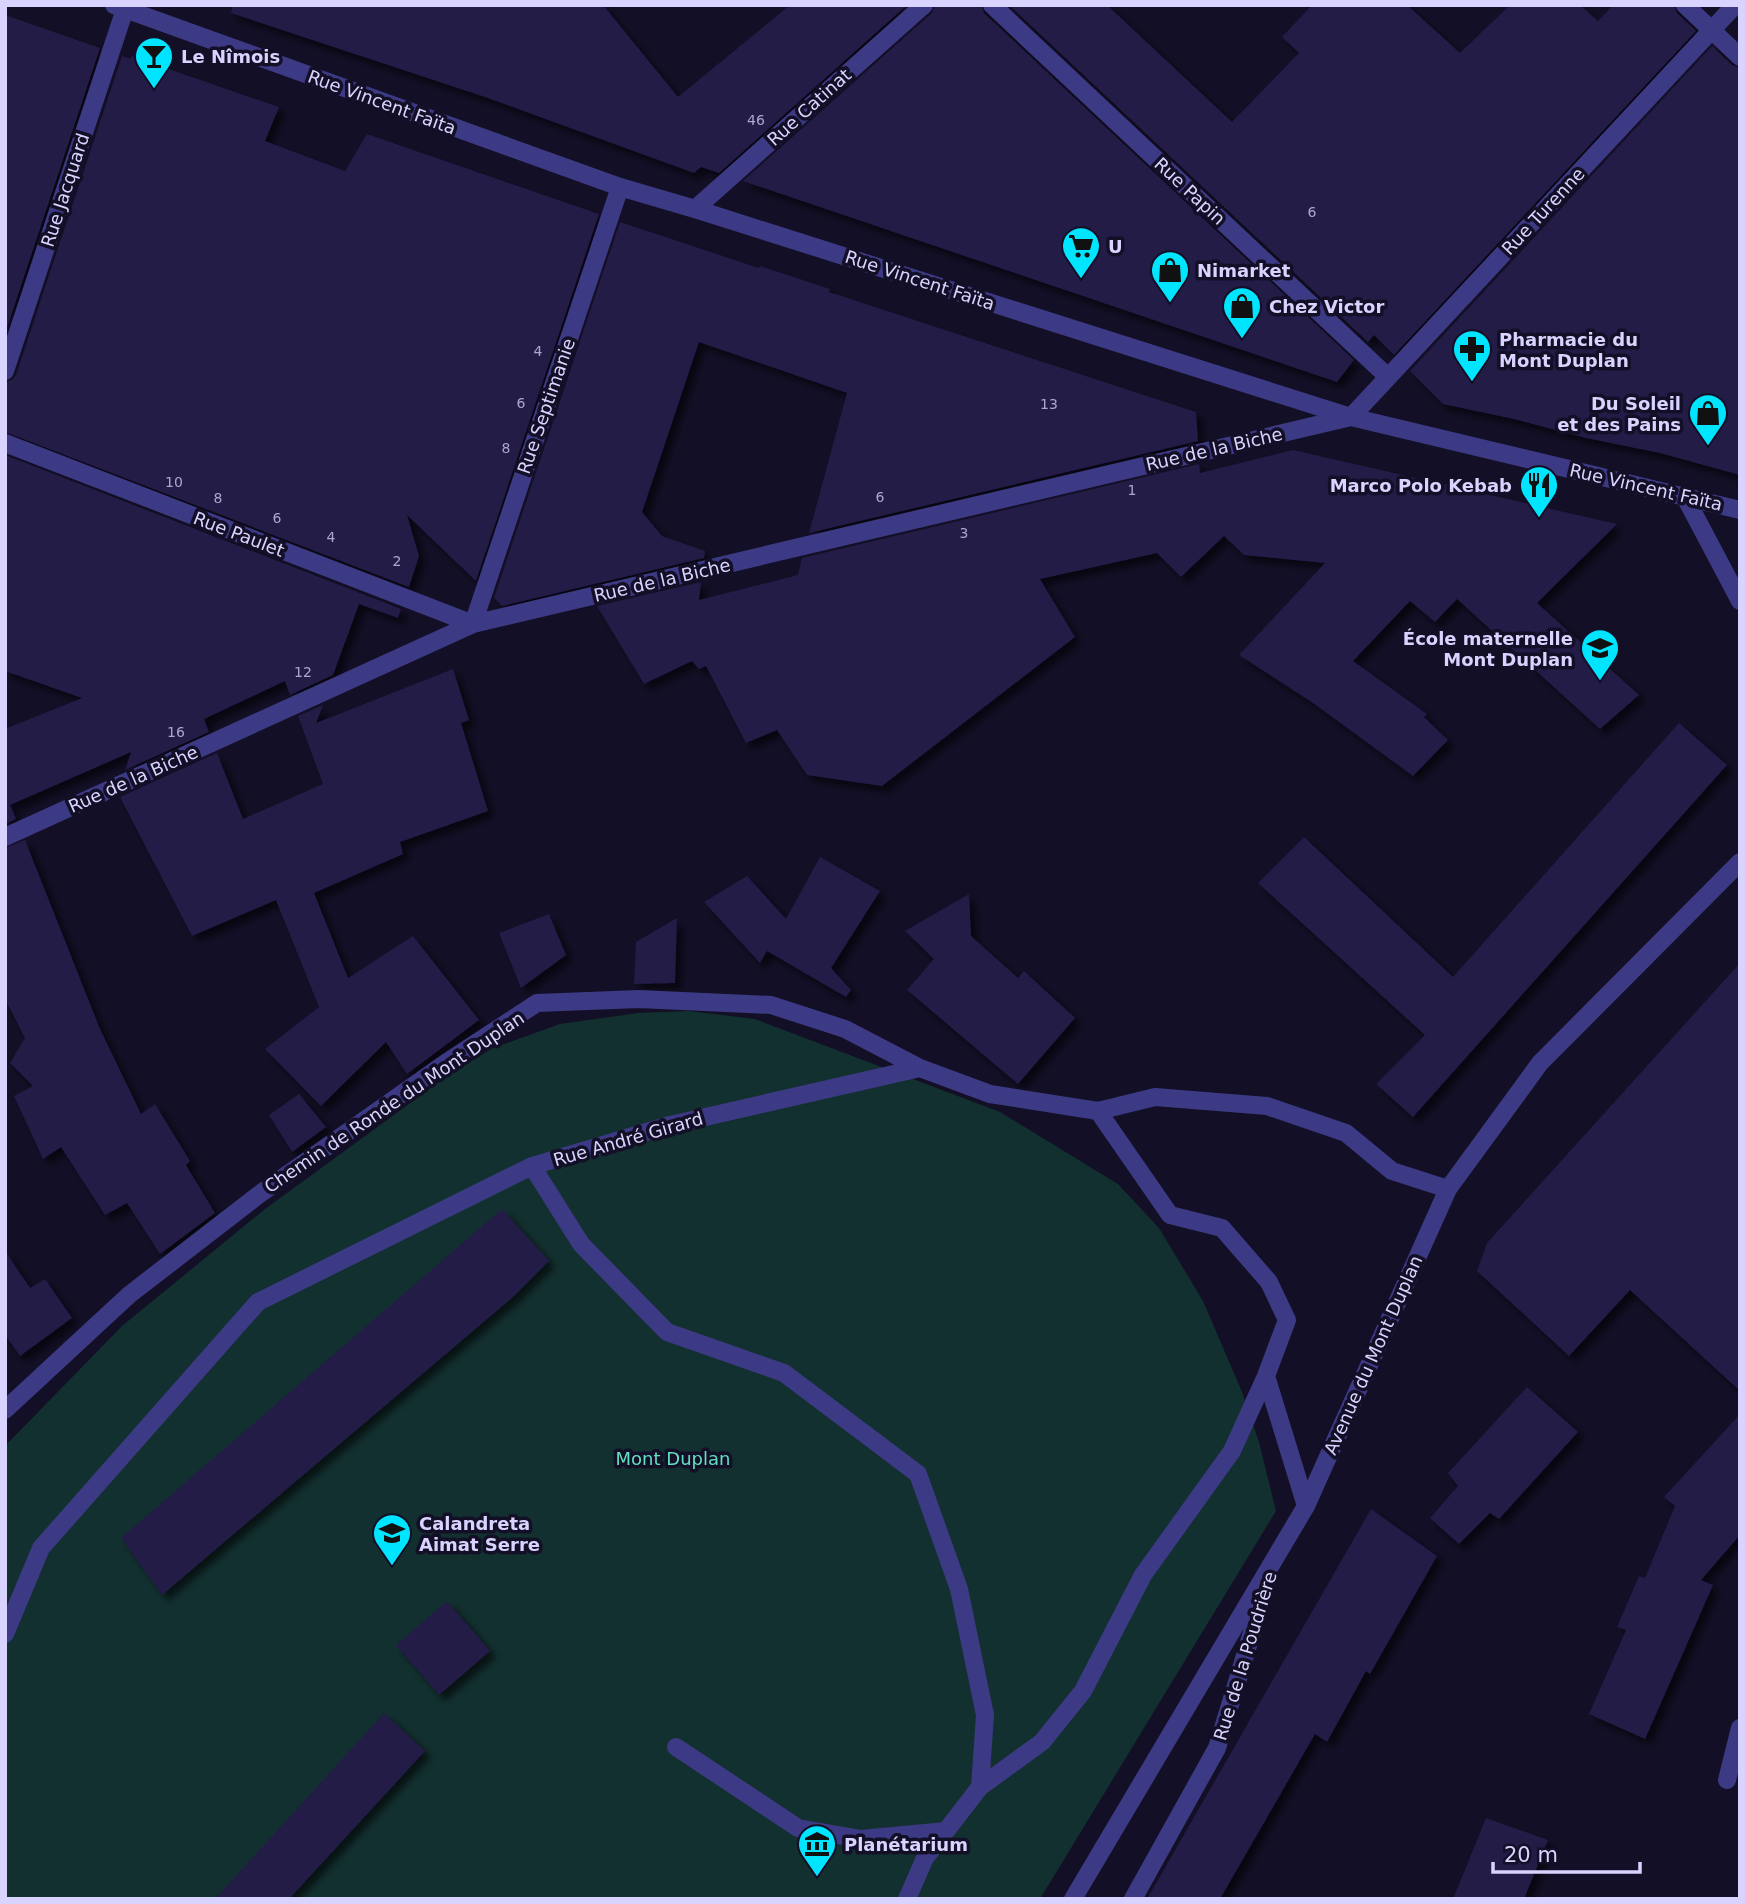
<svg xmlns="http://www.w3.org/2000/svg" width="1745" height="1904" font-family="'DejaVu Sans',sans-serif">
<style>
.green{fill:#12302f}
.building{fill:#241b47;filter:url(#shadow)}
.lines{fill:none;stroke-linecap:round;stroke-linejoin:round}
.minor{stroke:#3d3a85;stroke-width:18}
.labels{text-anchor:middle;dominant-baseline:central;stroke-width:7;stroke-linejoin:round;paint-order:stroke}
.number-label{font-size:14px;fill:#aca6d1}
.poi-label{font-size:18px;font-weight:bold;fill:#d9d4ff;stroke:#130f26;text-anchor:start}
.street-label{font-size:18px;fill:#d9d4ff;stroke:#130f26}
.park-label{font-size:18px;fill:#5fe0c0;stroke:#130f26}
</style>
<defs>
<filter id="shadow"><feDropShadow dx="6" dy="6" stdDeviation="3.5" flood-color="#0009"/></filter>
</defs>
<rect width="100%" height="100%" fill="#130f26"/>
<path class="green" d="M689 1011 755 1019 1000 1112 1118 1184 1159 1228 1203 1301 1242 1392 1259 1442 1276 1511 1040 1899H5V1446L122 1326 265 1209 450 1074 491 1049 560 1024 638 1013Z"/>
<path class="building" d="M233 5H603L678 97 790 5H907L719 173 701 167 694 173 488 98 231 13Z
M935 5H981L984 13 1354 360 1337 382 743 181 932 13Z
M1009 5H1107L1232 122 1299 53 1282 37 1312 5H1407L1460 53 1510 5H1580L1598 21 1613 5H1674L1677 13 1696 31 1394 355 1374 335 1368 342Z
M5 15 100 48 5 334Z
M1712 46 1732 65 1740 68V475L1660 453 1586 438 1514 419 1443 404 1410 371Z
M122 56 131 59V56L279 107 265 141 345 171 367 134 599 214 476 581 407 515 419 556 409 587 5 432V382L12 380 16 375Z
M620 222 759 268 760 266 830 289 829 292 1196 412 1198 441 809 533 847 393 699 342 642 512 662 536 705 551 704 558 502 606 494 598Z
M1293 450 1617 524 1537 603 1639 695 1600 729 1457 599 1435 622 1410 601 1353 661 1427 714 1424 717 1448 740 1413 776 1313 703 1239 655 1325 563 1244 555 1224 536 1181 577 1157 553 1040 579 1075 637 882 786 807 775 777 730 746 743 706 666 699 669 692 661 644 684 597 606 701 582 699 600 798 575 802 558 1199 464 1200 473Z
M5 455 401 609 398 618 359 604 333 675 290 695 285 681 204 719 209 732 125 770 131 752 10 805 16 819 5 824V729L82 698 5 671Z
M453 669 469 720 461 723 488 811 400 842 403 854 314 893 348 978 413 936 479 1020 407 1074 386 1042 321 1106 265 1049 319 1007 276 900 192 936 120 797 217 753 243 819 323 784 298 716 323 705 316 723Z
M1679 723 1727 765 1413 1117 1376 1084 1425 1035 1258 883 1304 837 1453 977Z
M25 840 100 1029 141 1114 155 1104 190 1161 186 1165 215 1213 160 1254 127 1203 105 1215 61 1147 43 1159 14 1096 33 1086 10 1063 25 1038 5 999V848Z
M820 857 880 891 831 968 851 990 846 997 767 951 760 963 704 902 747 876 786 919Z
M969 894 971 936 1018 978 1024 971 1075 1018 1018 1084 907 990 934 959 905 931Z
M549 914 566 955 521 988 499 933Z
M677 918 675 983 634 984 636 942Z
M1740 963V1391L1630 1290 1569 1356 1477 1271 1487 1243Z
M299 1094 326 1127 292 1152 269 1115Z
M502 1209 549 1261 513 1297 162 1595 121 1538Z
M5 1251 30 1288 45 1279 72 1318 20 1356 5 1335Z
M1527 1387 1578 1432 1499 1519 1490 1513 1459 1544 1430 1518 1458 1486 1448 1473Z
M1740 1414V1535L1701 1580 1713 1585 1645 1739 1589 1714 1626 1630 1617 1627 1639 1576 1645 1578 1675 1506 1664 1497Z
M1371 1509 1437 1556 1370 1674 1366 1671 1327 1742 1315 1734 1220 1899H1147Z
M447 1601 490 1651 439 1695 396 1645Z
M384 1713 425 1751 289 1899H215Z
M1486 1818 1548 1840 1524 1899H1453Z"/>
<g class="lines">
<path class="minor" d="M114 5 620 187 695 209 1351 417 1740 510
M992 5 1388 377
M1685 5 1740 57
M695 209 924 5
M5 371 125 9
M5 443 473 624 620 187
M1685 497 1740 601
M5 837 473 624 1351 417 1735 5
M920 1068 666 1126 532 1166 581 1244 667 1332 784 1373 918 1474 959 1589 985 1715 980 1787 1042 1742 1083 1691 1143 1575 1232 1451 1266 1376 1287 1320 1269 1282 1222 1228 1170 1215 1098 1111
M1266 1376 1306 1506
M5 1410 129 1295 257 1196 444 1064 537 1003 639 999 771 1005 845 1029 920 1068 990 1094 1098 1111 1155 1097 1267 1106 1346 1133 1392 1171 1448 1189
M5 1634 41 1548 258 1302 532 1166
M676 1747 798 1828 861 1839 946 1831
M1727 1780 1740 1728
M907 1899 925 1858 980 1787
M1073 1899 1306 1506 1448 1189 1540 1063 1740 862
M1133 1899 1217 1748 1266 1586"/>
</g>
<defs>
<symbol id="bar-pin" viewBox="-11 -11 22 30"><path d="M0 17L-7.5 6A9.5 9.5 0 1 1 7.5 6Z" fill="#00e5ff" stroke="#130f26"/><path d="M-6-5H6L.8 .8V4.5H3.5V6h-7V4.5H-.8V.8Z" fill="#111"/></symbol>
<symbol id="supermarket-pin" viewBox="-11 -11 22 30"><path d="M0 17L-7.5 6A9.5 9.5 0 1 1 7.5 6Z" fill="#00e5ff" stroke="#130f26"/><path d="M-6-5.5h2.5l.6 2H6L4.5 2H-2.5L-4.4-4H-6ZM-1.5 3.2a1.3 1.3 0 1 0 .1 0ZM3 3.2a1.3 1.3 0 1 0 .1 0Z" fill="#111"/></symbol>
<symbol id="shop-pin" viewBox="-11 -11 22 30"><path d="M0 17L-7.5 6A9.5 9.5 0 1 1 7.5 6Z" fill="#00e5ff" stroke="#130f26"/><path d="M-5-2.5h2.3a2.7 3.5 0 0 1 5.4 0H5L5.5 6h-11ZM-1.5-2.5h3a1.5 2.3 0 0 0-3 0Z" fill="#111"/></symbol>
<symbol id="pharmacy-pin" viewBox="-11 -11 22 30"><path d="M0 17L-7.5 6A9.5 9.5 0 1 1 7.5 6Z" fill="#00e5ff" stroke="#130f26"/><path d="M-2-6h4v4h4v4h-4v4h-4v-4h-4v-4h4Z" fill="#111"/></symbol>
<symbol id="restaurant-pin" viewBox="-11 -11 22 30"><path d="M0 17L-7.5 6A9.5 9.5 0 1 1 7.5 6Z" fill="#00e5ff" stroke="#130f26"/><path d="M-5-6h1v4h1v-4h1v4h1v-4h1v5L-1.5 .5V6h-2V.5L-5-1ZM5-6V6H3V1.5H1.5Q1.5-4 5-6Z" fill="#111"/></symbol>
<symbol id="school-pin" viewBox="-11 -11 22 30"><path d="M0 17L-7.5 6A9.5 9.5 0 1 1 7.5 6Z" fill="#00e5ff" stroke="#130f26"/><path d="M0-5L7-2L0 1L-7-2ZM-4 1L0 2.5L4 1V4Q0 6-4 4Z" fill="#111"/></symbol>
<symbol id="museum-pin" viewBox="-11 -11 22 30"><path d="M0 17L-7.5 6A9.5 9.5 0 1 1 7.5 6Z" fill="#00e5ff" stroke="#130f26"/><path d="M0-6L6-3V-2H-6V-3ZM-5-1h2V3h-2ZM-1-1h2V3h-2ZM3-1h2V3H3ZM-6 4H6V6H-6Z" fill="#111"/></symbol>
</defs>
<g fill-rule="evenodd">
<use href="#bar-pin" x="132" y="34" width="44" height="60"/>
<use href="#supermarket-pin" x="1059" y="224" width="44" height="60"/>
<use href="#shop-pin" x="1148" y="248" width="44" height="60"/>
<use href="#shop-pin" x="1220" y="284" width="44" height="60"/>
<use href="#pharmacy-pin" x="1450" y="327" width="44" height="60"/>
<use href="#shop-pin" x="1686" y="391" width="44" height="60"/>
<use href="#restaurant-pin" x="1517" y="463" width="44" height="60"/>
<use href="#school-pin" x="1578" y="626" width="44" height="60"/>
<use href="#school-pin" x="370" y="1511" width="44" height="60"/>
<use href="#museum-pin" x="795" y="1822" width="44" height="60"/>
</g>
<g class="labels">
<g class="number-label">
<text x="756" y="120">46</text>
<text x="1312" y="212">6</text>
<text x="538" y="351">4</text>
<text x="521" y="403">6</text>
<text x="1049" y="404">13</text>
<text x="506" y="448">8</text>
<text x="174" y="482">10</text>
<text x="1132" y="490">1</text>
<text x="880" y="497">6</text>
<text x="218" y="498">8</text>
<text x="277" y="518">6</text>
<text x="964" y="533">3</text>
<text x="331" y="537">4</text>
<text x="397" y="561">2</text>
<text x="303" y="672">12</text>
<text x="176" y="732">16</text>
</g>
<g class="poi-label">
<text x="181" y="56">Le Nîmois</text>
<text x="1108" y="246">U</text>
<text x="1197" y="270">Nimarket</text>
<text x="1269" y="306">Chez Victor</text>
<text x="1499" y="339">Pharmacie du<tspan x="1499" dy="21">Mont Duplan</tspan></text>
<text x="1681" y="403" text-anchor="end">Du Soleil<tspan x="1681" dy="21">et des Pains</tspan></text>
<text x="1512" y="485" text-anchor="end">Marco Polo Kebab</text>
<text x="1573" y="638" text-anchor="end">École maternelle<tspan x="1573" dy="21">Mont Duplan</tspan></text>
<text x="419" y="1523">Calandreta<tspan x="419" dy="21">Aimat Serre</tspan></text>
<text x="844" y="1844">Planétarium</text>
</g>
<g class="street-label">
<text transform="translate(382 102) rotate(20)">Rue Vincent Faïta</text>
<text transform="translate(809 107) rotate(-42)">Rue Catinat</text>
<text transform="translate(65 190) rotate(-72)">Rue Jacquard</text>
<text transform="translate(1190 191) rotate(43)">Rue Papin</text>
<text transform="translate(1543 211) rotate(-47)">Rue Turenne</text>
<text transform="translate(920 280) rotate(18)">Rue Vincent Faïta</text>
<text transform="translate(546 406) rotate(-71)">Rue Septimanie</text>
<text transform="translate(1214 449) rotate(-13)">Rue de la Biche</text>
<text transform="translate(1646 487) rotate(13)">Rue Vincent Faïta</text>
<text transform="translate(239 534) rotate(21)">Rue Paulet</text>
<text transform="translate(662 580) rotate(-13)">Rue de la Biche</text>
<text transform="translate(133 779) rotate(-24)">Rue de la Biche</text>
<text transform="translate(394 1102) rotate(-34)">Chemin de Ronde du Mont Duplan</text>
<text transform="translate(628 1139) rotate(-16)">Rue André Girard</text>
<text transform="translate(1373 1355) rotate(-66)">Avenue du Mont Duplan</text>
<text transform="translate(1245 1656) rotate(-73)">Rue de la Poudrière</text>
</g>
<g class="park-label">
<text x="673" y="1458">Mont Duplan</text>
</g>
</g>
<rect width="1745" height="1904" fill="none" stroke="#d9d4ff" stroke-width="14"/>
<path d="M1493 1862v10h147v-10" fill="none" stroke="#d9d4ff" stroke-width="3.5"/>
<text x="1504" y="1862" font-size="21" fill="#d9d4ff" stroke="#130f26" stroke-width="5" paint-order="stroke">20 m</text>
</svg>
